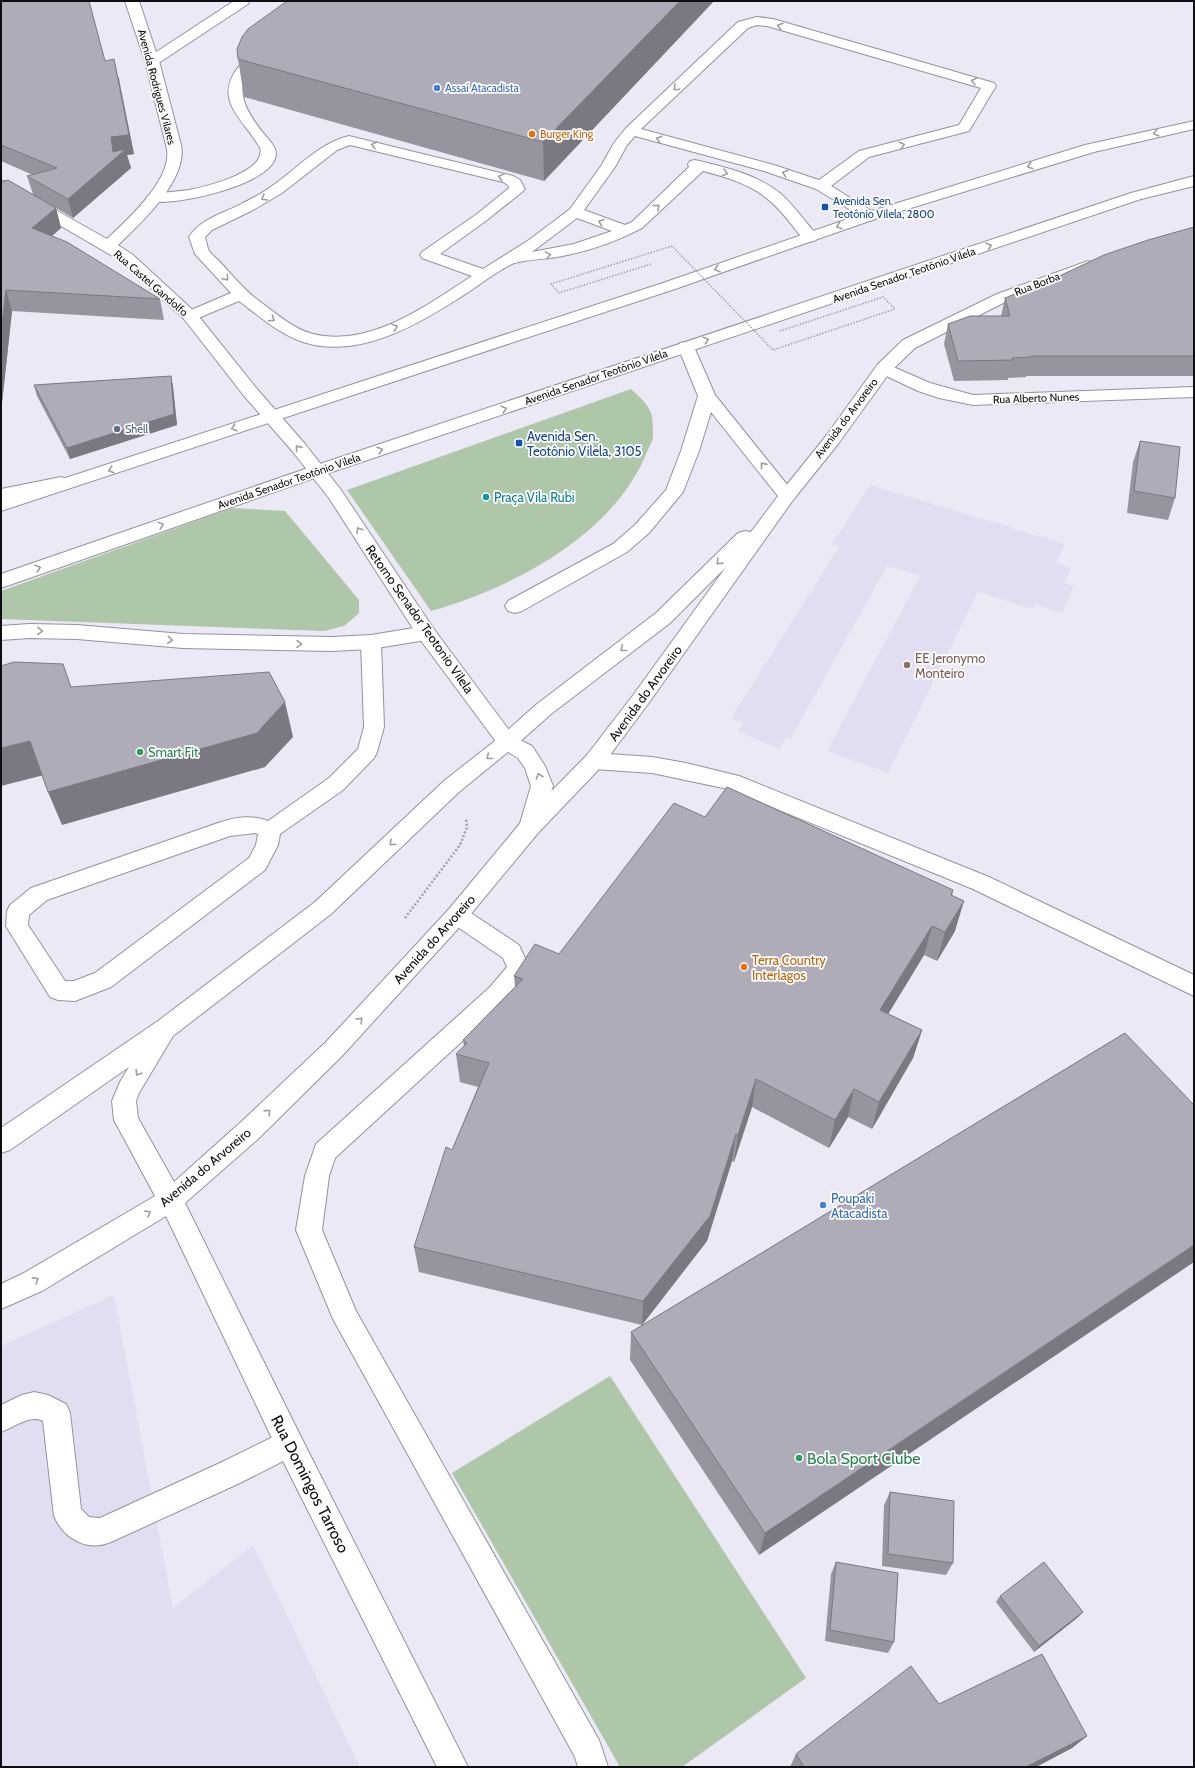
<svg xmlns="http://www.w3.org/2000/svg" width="1195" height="1768" font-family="Cabin,sans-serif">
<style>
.built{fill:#e1def2}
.green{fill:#adc7a8}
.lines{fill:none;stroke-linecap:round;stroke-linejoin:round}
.lane-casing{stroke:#94929e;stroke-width:2}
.street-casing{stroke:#94929e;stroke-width:2}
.secondary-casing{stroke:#94929e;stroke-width:2}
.primary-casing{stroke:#94929e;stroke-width:2}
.path{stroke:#a3a1ab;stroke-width:2.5;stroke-dasharray:2 2;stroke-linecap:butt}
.lane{fill:#fff;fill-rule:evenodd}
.street{fill:#fff;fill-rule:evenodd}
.secondary{fill:#fff;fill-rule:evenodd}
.primary{fill:#fff;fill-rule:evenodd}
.path-bridge{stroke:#a3a1ab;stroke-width:1.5;stroke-dasharray:1.5 1.5;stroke-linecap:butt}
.wall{fill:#96949e}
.shaded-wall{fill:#7a7881}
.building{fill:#aeacb8;stroke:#7a7881}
.oneway{stroke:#9f9ea0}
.shop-dot{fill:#3f7fe0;stroke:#fff;stroke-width:1.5}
.food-dot{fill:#e8710a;stroke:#fff;stroke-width:1.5}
.transit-dot{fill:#1a4fb4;stroke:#fff;stroke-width:1.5}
.service-dot{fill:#5c6f8a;stroke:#fff;stroke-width:1.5}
.culture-dot{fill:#0f9aa8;stroke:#fff;stroke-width:1.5}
.education-dot{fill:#8d6e63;stroke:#fff;stroke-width:1.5}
.leisure-dot{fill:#2e9e5b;stroke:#fff;stroke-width:1.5}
.labels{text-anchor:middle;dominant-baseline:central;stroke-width:3.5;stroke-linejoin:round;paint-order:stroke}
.far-street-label{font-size:11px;fill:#0e0d11;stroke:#fff}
.far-shop-label{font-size:11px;fill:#366cbe;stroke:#fff;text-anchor:start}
.far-food-label{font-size:11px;fill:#c56008;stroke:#fff;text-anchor:start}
.far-transit-label{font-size:11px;fill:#164399;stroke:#fff;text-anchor:start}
.far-service-label{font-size:11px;fill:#4e5e75;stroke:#fff;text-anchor:start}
.transit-label{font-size:13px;fill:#164399;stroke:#fff;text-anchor:start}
.culture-label{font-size:13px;fill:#0d838f;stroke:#fff;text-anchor:start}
.street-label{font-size:13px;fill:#0e0d11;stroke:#fff}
.education-label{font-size:13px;fill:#785e54;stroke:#fff;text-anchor:start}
.leisure-label{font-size:13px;fill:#27864d;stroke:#fff;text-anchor:start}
.food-label{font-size:13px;fill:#c56008;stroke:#fff;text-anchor:start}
.shop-label{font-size:13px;fill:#366cbe;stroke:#fff;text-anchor:start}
.near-leisure-label{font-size:16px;fill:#27864d;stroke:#fff;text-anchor:start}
.near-street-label{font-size:16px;fill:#0e0d11;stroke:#fff}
</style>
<rect width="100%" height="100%" fill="#ebe9f5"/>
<path class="built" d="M870 485 1065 544 1056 563 1071 568 1064 583 1074 586 1062 613 1035 604 1033 609 978 592 888 773 827 751 920 576 887 566 791 738 786 737 779 749 738 731 743 723 731 718 839 547 832 544Z
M114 1295 173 1608 253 1545 360 1767H1V1346Z"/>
<path class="green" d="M631 389C637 395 645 401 649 409 653 414 653 429 653 436 653 441 649 447 647 452 613 536 514 587 431 611L347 490Z
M232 508 285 511 359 600V613L344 626 324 631 1 619V591Z
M610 1376 806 1678 682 1767H620L452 1473Z"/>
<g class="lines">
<defs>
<path id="lane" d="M234 1H250L248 4 157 64H147L145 61 147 58Z
M757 17 773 19 994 83 996 86 969 131 869 157 831 186 875 213 878 216 875 219 870 221 865 219 816 189 764 171 635 136 627 145 615 167 584 210 625 225 632 222 689 167 688 164 690 161 695 160C724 167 757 174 781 194 794 206 804 220 816 234L818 237 816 240 810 242 804 240C793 227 783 212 770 201 751 184 726 177 703 171L642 228C615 242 587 252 557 257 546 259 521 260 512 264 495 272 473 290 456 300 412 328 356 359 303 342 279 334 259 316 239 301L196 319 190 321 184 319 182 316 184 313 231 293 195 254 189 237C201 218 225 213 243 203 253 198 263 193 272 186 297 169 319 143 349 136L513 176 520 180 525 189 522 192 487 220 440 254 483 269 529 240 570 209 601 166 614 143 626 128 738 22ZM757 25 767 26 981 88 959 125 859 151 819 180 774 165 641 129 748 28ZM350 145 503 182 508 185 509 188 477 214 422 252 420 255 422 258 472 276C427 305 370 348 313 334 293 329 276 313 259 301 244 290 233 276 220 262 216 258 210 254 208 249 207 245 206 241 205 237L212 230 253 210 282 193 337 150ZM577 218 612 231 574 244 532 252Z
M261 48 266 49 268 52C262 60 253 65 247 74 234 94 251 118 264 134 268 139 276 146 276 154 275 185 172 207 149 201L146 198 149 195C162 192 175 192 189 190 205 187 267 172 260 148 244 119 211 100 240 65 245 58 252 50 261 48Z
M686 342 692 343 694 347 715 395 793 492 796 496 793 500 787 502 781 500 711 412 699 451 683 492 649 533 627 552 522 611 515 613 508 611 505 606 508 601 613 544 635 525 666 490 681 451 698 396 678 347 680 343Z
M371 635 378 637 381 642 384 727 377 752 374 758 343 790 280 834 278 845 265 870 111 987 75 1001 58 1000 50 997 6 926 7 911 10 905 31 888 221 822C236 817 253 815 268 821L329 778 358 749 364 727 361 642 364 637ZM255 833 258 834 256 845 249 858 95 973 74 981H65L28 925 29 915 47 900 230 836Z
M594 753 652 757 686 763 739 776 989 877 1194 975V996L973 889 728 789 652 773 594 769 587 767 584 761 587 755Z
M457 906 465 909 519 945 530 969 527 976 506 1001 335 1158 329 1176 322 1230 356 1311 599 1740 608 1767H578L575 1757 333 1319 296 1230 305 1176 316 1144 490 987 507 967 503 958 449 921 446 915 449 909Z
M34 1392 48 1395 66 1404 70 1413 81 1509 89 1517 100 1518 220 1463 289 1429 299 1433 303 1443 299 1453 240 1483 111 1542C87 1552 64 1539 54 1516L43 1421C30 1414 13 1428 1 1432V1405L22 1395Z"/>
<path id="street" d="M125 1H139L159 61 181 145C188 180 141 223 118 245L133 255 196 313 257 389 305 444 341 490 433 628 514 737 532 746 545 766 553 786 538 833 530 835 522 833 519 827 531 786 525 768 518 758 500 747 419 638 329 498 293 452 245 397 184 319 121 261 1 191V180L6 182 107 239C128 219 172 180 167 149L145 61Z
M884 363 930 383 973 395 1194 387V397L973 405 939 398 918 391 878 372 876 368 878 364Z
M61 477 67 479 70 483 67 487 1 501V489Z"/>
<path id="secondary" d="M1088 261 1094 263 1096 266 1094 269 1009 300 915 348 890 372 838 444 793 500 648 704 601 767 538 833 465 921 342 1056 259 1138 185 1203 299 1433 468 1767H437L279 1453 166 1216 42 1291 1 1309V1284L24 1273 155 1196 114 1120 112 1101 120 1082 129 1067 10 1150 1 1153V1128L158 1021 315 902 445 780 500 737 537 704 656 613 738 533 745 531 751 532 781 492 826 436 878 364 903 340 997 294ZM726 567 634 694 587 755 522 821 449 909 326 1042 241 1122 174 1182 138 1118 136 1101 139 1093 173 1036 331 914 459 792 514 747 551 714 670 623Z"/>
<path id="primary" d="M1194 121V129L1094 152 875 219 675 289 1 511V499L663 283 865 213 1085 145Z
M1194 176V186L1141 199 323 475 1 588V574L311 467 1131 193Z
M29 624 77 625 183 634 332 637 371 635 426 626 433 628 436 633 433 638 426 640 371 649 332 651 183 648 77 639 29 638 1 640V626Z"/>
</defs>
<use href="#lane" class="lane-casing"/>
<use href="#street" class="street-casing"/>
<use href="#secondary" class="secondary-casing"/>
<use href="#primary" class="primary-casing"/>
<path class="path" d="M405 918 460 845 467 827 466 819"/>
<use href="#lane" class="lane"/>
<use href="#street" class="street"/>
<use href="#secondary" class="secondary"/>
<use href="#primary" class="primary"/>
<path class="path-bridge" d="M651 264 559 293 551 284 672 246 773 350 895 309 883 297 780 331"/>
</g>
<path class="wall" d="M1 1 105 61 119 78 134 154 127 155 131 168 73 218 56 208 61 228 52 236 160 299 164 320 12 311 1 412V182L33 194 27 176 33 175 1 161Z
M714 1 544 181 244 97 238 59Z
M1194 227V376H1026V377L1008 378V380L954 381 944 344 948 324 1001 316 1005 298Z
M171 376 173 387 177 425 70 459 37 396 34 385Z
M1140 441 1175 498 1168 520 1127 513 1133 462Z
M705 817 953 890 952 896 955 931 937 961 924 955 888 1014 922 1030 913 1058 872 1129 848 1117 829 1148 752 1107 734 1162 732 1161 707 1241 642 1325 419 1272 414 1247 452 1150 478 1087 460 1082 456 1054 464 1046 463 1040 515 987 514 976 559 954Z
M1125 1033 759 1555 630 1360 631 1332Z
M890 1492 953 1563 946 1575 882 1566 884 1505Z
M836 1562 894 1642 888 1653 825 1641 831 1574Z
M1000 1596 1083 1612 1077 1618 1034 1652 996 1602Z
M939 1704 1087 1736 1072 1748 1036 1767H790L796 1754Z"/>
<path class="shaded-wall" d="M680 1H714L544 181 543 142Z
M114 59 134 154 127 155 131 168 73 218 68 199 113 152 111 137Z
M56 208 61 228 38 248 32 228Z
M6 290 12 311 1 412V333Z
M171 376 173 387 177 425 70 459 67 448Z
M285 702 293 737 265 767 62 825 48 792Z
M30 741 44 775 1 786V748Z
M964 901 955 931 937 961 945 932Z
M932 926 924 955 873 1039 880 1010Z
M922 1030 913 1058 872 1129 879 1102Z
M756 1079 752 1107 734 1162 738 1135Z
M854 1089 848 1117 829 1148 835 1120Z
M736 1134 732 1161 707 1241 642 1325 643 1301Z
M1194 1245V1262L759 1555 765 1533Z
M1083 1612 1077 1618 1034 1652 1039 1646Z
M1087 1736 1072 1748 1036 1767H1026Z"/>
<path class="building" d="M1 1H89L105 61 114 59 129 135 111 137 113 152 126 149 68 199 27 176 57 168 1 145Z
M287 1H680L543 142 238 59 237 49 242 37 248 29Z
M8 180 56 208 32 228 67 242 160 299 6 290 1 333V182Z
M1194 227V356H1031V357L1012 358 1013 360 958 361 948 324 970 316H1010L1005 298 1055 278 1104 255 1148 240Z
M171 376 174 414 67 448 34 385Z
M1140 441 1180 447 1175 498 1134 491Z
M14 662 63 664 71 687 269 672 285 702 257 733 48 792 30 741 1 748V666Z
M727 787 953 890 951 895 964 901 945 932 932 926 880 1010 922 1030 879 1102 854 1089 835 1120 756 1079 738 1135 736 1134 710 1216 643 1301 414 1247 446 1147 452 1150 489 1063 456 1054 467 1043 463 1040 523 979 514 976 535 944 559 954 674 803 705 817Z
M1125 1033 1194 1105V1245L765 1533 631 1332Z
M890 1492 954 1501 953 1563 888 1554Z
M836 1562 898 1573 894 1642 830 1630Z
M1044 1562 1083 1612 1039 1646 1000 1596Z
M1042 1654 1087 1736 1026 1767H804L796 1754 911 1666 939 1704Z"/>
<defs><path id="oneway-chevron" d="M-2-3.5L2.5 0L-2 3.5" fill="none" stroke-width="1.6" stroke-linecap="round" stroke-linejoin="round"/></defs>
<g class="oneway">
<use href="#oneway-chevron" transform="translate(780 26) rotate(-163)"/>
<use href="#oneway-chevron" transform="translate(974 81) rotate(-166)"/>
<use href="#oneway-chevron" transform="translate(676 88) rotate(137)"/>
<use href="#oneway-chevron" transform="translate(1156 133) rotate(168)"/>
<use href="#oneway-chevron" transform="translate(659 139) rotate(-164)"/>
<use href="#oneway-chevron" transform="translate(374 145) rotate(-166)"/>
<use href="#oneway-chevron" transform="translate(902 145) rotate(-14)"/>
<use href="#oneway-chevron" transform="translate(1030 166) rotate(163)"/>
<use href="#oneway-chevron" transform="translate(725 173) rotate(17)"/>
<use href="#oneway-chevron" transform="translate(785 173) rotate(-161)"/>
<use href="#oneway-chevron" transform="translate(501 177) rotate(-165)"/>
<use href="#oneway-chevron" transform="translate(264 198) rotate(150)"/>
<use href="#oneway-chevron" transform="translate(657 207) rotate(-43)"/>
<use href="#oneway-chevron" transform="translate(601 222) rotate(-160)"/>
<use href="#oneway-chevron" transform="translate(839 226) rotate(161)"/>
<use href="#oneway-chevron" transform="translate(989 246) rotate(-19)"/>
<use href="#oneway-chevron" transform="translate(548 255) rotate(-9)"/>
<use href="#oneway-chevron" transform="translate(717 269) rotate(161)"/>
<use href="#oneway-chevron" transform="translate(226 278) rotate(49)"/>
<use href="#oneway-chevron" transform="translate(272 319) rotate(34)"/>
<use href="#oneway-chevron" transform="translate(395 327) rotate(-22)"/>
<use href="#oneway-chevron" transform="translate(706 340) rotate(-18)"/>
<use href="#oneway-chevron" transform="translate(504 409) rotate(-18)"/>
<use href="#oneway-chevron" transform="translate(234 428) rotate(161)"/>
<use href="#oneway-chevron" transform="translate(298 448) rotate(-129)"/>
<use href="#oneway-chevron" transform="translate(380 450) rotate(-18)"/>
<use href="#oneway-chevron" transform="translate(763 465) rotate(-129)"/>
<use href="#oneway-chevron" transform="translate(111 470) rotate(161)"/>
<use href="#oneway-chevron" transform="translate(161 525) rotate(-19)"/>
<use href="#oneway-chevron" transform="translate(359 530) rotate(-123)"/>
<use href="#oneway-chevron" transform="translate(719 562) rotate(136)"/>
<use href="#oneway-chevron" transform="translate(38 568) rotate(-19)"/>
<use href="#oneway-chevron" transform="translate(40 631) rotate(1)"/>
<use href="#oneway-chevron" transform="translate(170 640) rotate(5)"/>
<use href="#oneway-chevron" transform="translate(299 644) rotate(1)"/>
<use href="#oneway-chevron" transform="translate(623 649) rotate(142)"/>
<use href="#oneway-chevron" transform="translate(489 757) rotate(141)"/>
<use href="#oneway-chevron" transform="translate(539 776) rotate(-109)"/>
<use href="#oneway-chevron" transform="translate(392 843) rotate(137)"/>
<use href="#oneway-chevron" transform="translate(360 1020) rotate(-47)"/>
<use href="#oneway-chevron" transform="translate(138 1073) rotate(122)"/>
<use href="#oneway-chevron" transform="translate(268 1112) rotate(-44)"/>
<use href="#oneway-chevron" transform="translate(148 1213) rotate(-31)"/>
<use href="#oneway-chevron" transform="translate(36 1280) rotate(-29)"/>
</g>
<g class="shop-dot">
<circle cx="437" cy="88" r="4"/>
<circle cx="823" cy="1205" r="4"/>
</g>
<g class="food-dot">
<circle cx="532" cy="134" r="4"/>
<circle cx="744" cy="967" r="4"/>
</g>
<g class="transit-dot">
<rect x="821" y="203" width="8" height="8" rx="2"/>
<rect x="515" y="439" width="8" height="8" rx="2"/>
</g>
<circle class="service-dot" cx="117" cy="429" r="4"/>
<circle class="culture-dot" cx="486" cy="497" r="4"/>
<circle class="education-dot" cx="907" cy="665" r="4"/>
<g class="leisure-dot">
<circle cx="140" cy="752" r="4"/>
<circle cx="799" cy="1458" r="4"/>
</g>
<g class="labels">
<g class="far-street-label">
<text transform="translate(157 87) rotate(75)">Avenida Rodrigues Vilares</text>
<text transform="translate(904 275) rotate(-19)">Avenida Senador Teotônio Vilela</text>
<text transform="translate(151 283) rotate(41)">Rua Castel Gandolfo</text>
<text transform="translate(1037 284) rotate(-21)">Rua Borba</text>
<text transform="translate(596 377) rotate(-19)">Avenida Senador Teotônio Vilela</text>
<text transform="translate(1036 398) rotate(-2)">Rua Alberto Nunes</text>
<text transform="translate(846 418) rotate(-53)">Avenida do Arvoreiro</text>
<text transform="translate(289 481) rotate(-19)">Avenida Senador Teotônio Vilela</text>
</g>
<g class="far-shop-label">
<text x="445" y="88">Assaí Atacadista</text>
</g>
<g class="far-food-label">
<text x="540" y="134">Burger King</text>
</g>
<g class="far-transit-label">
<text x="833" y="201">Avenida Sen.<tspan x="833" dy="13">Teotônio Vilela, 2800</tspan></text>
</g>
<g class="far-service-label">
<text x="125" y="429">Shell</text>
</g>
<g class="transit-label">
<text x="527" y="436">Avenida Sen.<tspan x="527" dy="15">Teotônio Vilela, 3105</tspan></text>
</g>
<g class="culture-label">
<text x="494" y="497">Praça Vila Rubi</text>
</g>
<g class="street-label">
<text transform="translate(420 619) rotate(55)">Retorno Senador Teotonio Vilela</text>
<text transform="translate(645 693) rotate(-54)">Avenida do Arvoreiro</text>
<text transform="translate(434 939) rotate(-48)">Avenida do Arvoreiro</text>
<text transform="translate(205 1167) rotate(-40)">Avenida do Arvoreiro</text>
</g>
<g class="education-label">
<text x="915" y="658">EE Jeronymo<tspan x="915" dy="15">Monteiro</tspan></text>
</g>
<g class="leisure-label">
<text x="148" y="752">Smart Fit</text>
</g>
<g class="food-label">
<text x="752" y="960">Terra Country<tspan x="752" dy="15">Interlagos</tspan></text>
</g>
<g class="shop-label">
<text x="831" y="1198">Poupaki<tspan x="831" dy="15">Atacadista</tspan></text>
</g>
<g class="near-leisure-label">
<text x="807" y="1458">Bola Sport Clube</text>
</g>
<g class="near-street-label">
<text transform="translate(310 1484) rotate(63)">Rua Domingos Tarroso</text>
</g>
</g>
<rect width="1195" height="1768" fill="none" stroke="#0e0d11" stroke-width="4"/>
</svg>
